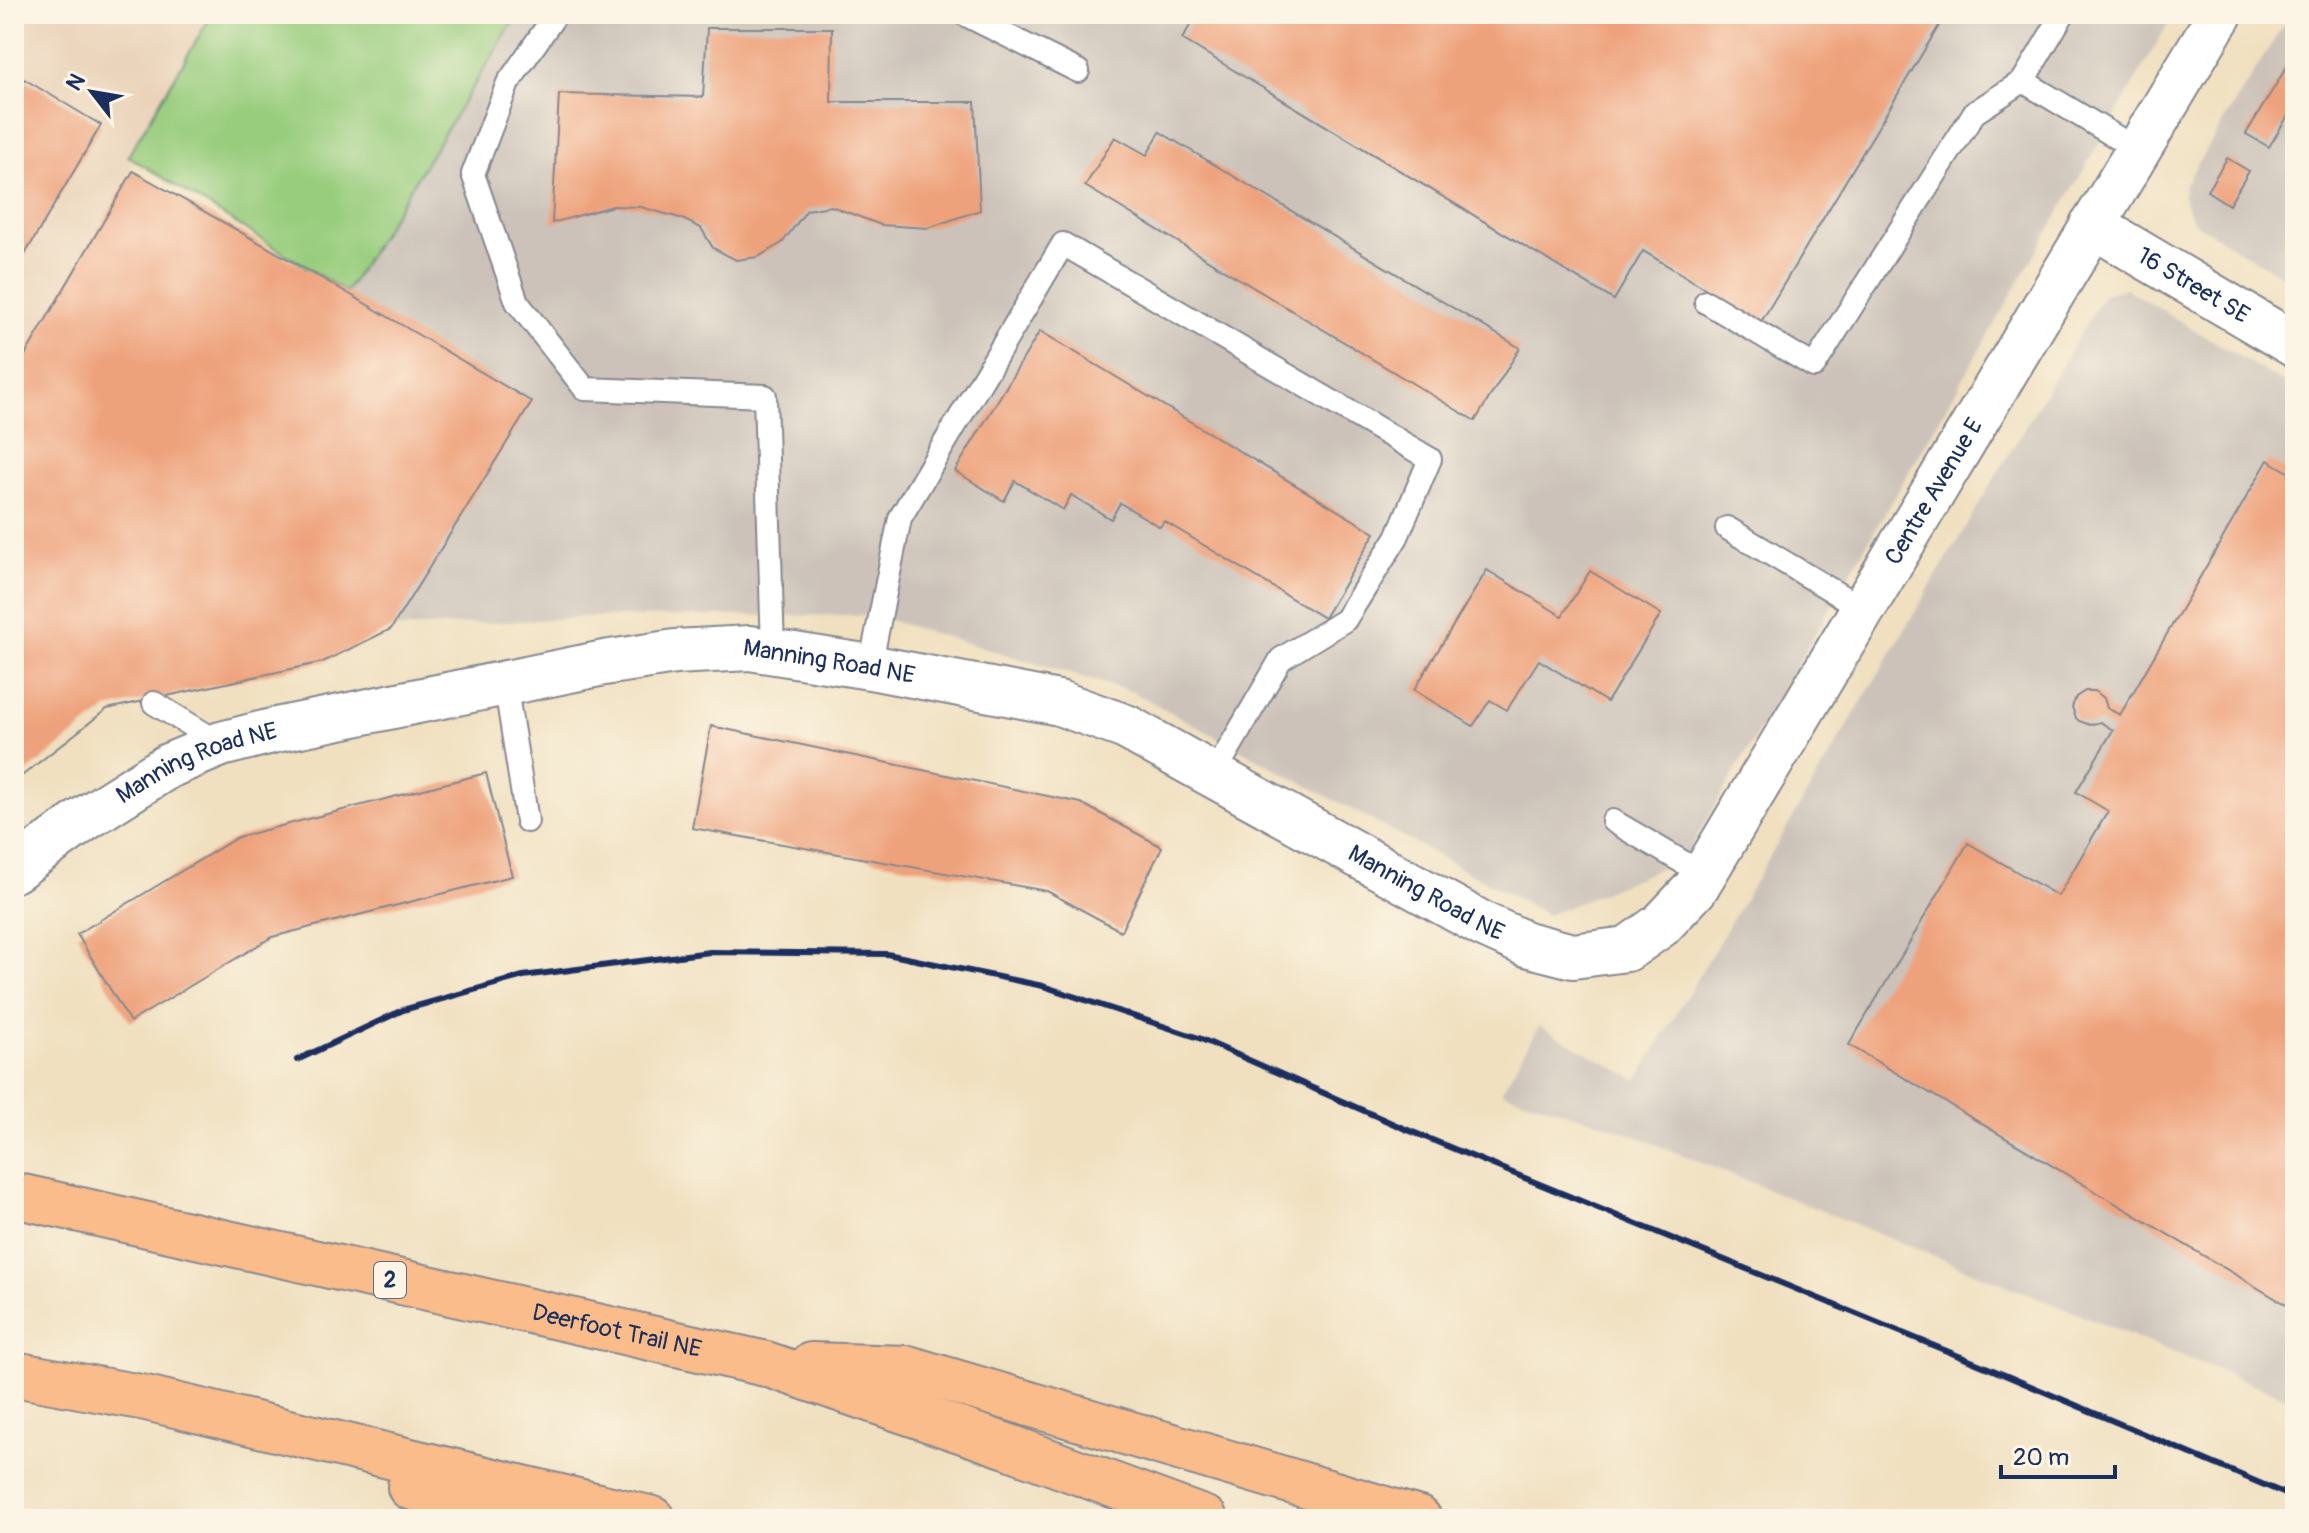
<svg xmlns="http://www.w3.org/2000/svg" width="2309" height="1533" font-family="Pangolin,sans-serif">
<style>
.built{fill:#ead3b9}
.industrial{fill:#ccc2b9}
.green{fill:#99cd7e;stroke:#5a7e6e;stroke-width:2}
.building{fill:#eea27c}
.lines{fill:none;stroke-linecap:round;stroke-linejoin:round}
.lane-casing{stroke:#86888f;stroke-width:26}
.street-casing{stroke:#86888f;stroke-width:48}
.highway-casing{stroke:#86888f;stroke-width:48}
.lane{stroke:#fff;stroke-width:22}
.street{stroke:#fff;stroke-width:44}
.highway{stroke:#f9bc8a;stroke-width:44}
.rail{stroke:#1b2f5e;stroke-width:6}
.labels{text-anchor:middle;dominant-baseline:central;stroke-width:7;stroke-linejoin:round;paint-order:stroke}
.shield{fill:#fcf5e5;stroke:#5e6a86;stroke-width:2}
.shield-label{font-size:22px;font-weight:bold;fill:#1b2f5e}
.street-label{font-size:24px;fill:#1b2f5e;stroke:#fcf5e5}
</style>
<rect width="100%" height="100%" fill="#fcf5e5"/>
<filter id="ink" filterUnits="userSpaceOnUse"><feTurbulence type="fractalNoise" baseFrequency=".0125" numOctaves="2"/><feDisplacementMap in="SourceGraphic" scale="16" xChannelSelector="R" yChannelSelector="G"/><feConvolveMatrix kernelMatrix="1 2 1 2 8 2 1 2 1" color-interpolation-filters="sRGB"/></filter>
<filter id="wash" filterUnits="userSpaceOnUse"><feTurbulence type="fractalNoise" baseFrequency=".006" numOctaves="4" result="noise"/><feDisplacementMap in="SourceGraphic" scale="32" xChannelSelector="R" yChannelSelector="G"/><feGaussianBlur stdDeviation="1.8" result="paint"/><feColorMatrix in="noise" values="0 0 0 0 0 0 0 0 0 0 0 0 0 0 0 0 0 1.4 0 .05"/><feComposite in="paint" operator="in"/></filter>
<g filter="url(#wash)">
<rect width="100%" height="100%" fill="#f0e0c0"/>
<path class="built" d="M14 14H212L128 155 133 171 14 374Z"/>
<path class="industrial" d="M518 14H2174L1685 858 1548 915 1133 692 872 615 586 617 391 629 532 402 346 292Z
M2290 14H2295V284L2198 225 2191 217 2183 196 2185 184Z
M2125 288 2295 390V1401L1610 1126 1501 1092 1539 1026 1637 1080 2104 294Z"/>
<path class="green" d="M212 14H518L346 292 128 156Z"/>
<g id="blocks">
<path class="building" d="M1197 14H1946L1761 322 1643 251 1614 300 1182 39Z
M707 28H832L831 102H975L980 210 928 228 881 225 831 206 807 210 782 243 758 257 736 260 713 248 701 228 680 218 641 207 613 206 552 223 559 94 703 97Z
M2295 53V104L2269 147 2246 134Z
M14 73 101 125 14 273Z
M1160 132 1520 348 1475 421 1085 186 1115 137 1147 155Z
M2227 158 2249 171 2229 205 2207 191Z
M133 171 346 292 532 402 391 629 323 662 107 709 14 782V374Z
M1040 331 1375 533 1324 618 1164 521 1160 527 1120 503 1111 519 1071 495 1063 510 1015 481 1004 501 955 471Z
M2268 460 2295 476V1310L1849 1045 1968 843 2058 896 2108 811 2076 792 2113 730 2100 722 2090 725 2079 721 2076 718 2072 707 2076 697 2085 691H2095L2104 698 2107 708 2120 715Z
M1487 570 1562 616 1590 571 1661 614 1607 702 1539 660 1507 710 1490 700 1473 726 1414 690Z
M711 726 1081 803 1162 847 1121 931 1047 891 692 828Z
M486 773 512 876 272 937 130 1022 77 934 238 837Z"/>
</g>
</g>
<g filter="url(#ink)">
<use href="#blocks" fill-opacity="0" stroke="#86888f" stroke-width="2"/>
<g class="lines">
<defs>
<path id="lane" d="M556 14 508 83 473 174 517 302 585 389 765 396 773 650
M964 14 1078 71
M2023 81 2138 150
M1706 302 1814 366 1974 113 2023 81 2063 14
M1727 528 1863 609
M870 667 900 518 1063 244 1430 459 1397 537 1345 620 1281 659 1213 776
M505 682 527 821
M154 703 221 744
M1613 821 1703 874"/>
<g id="street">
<path id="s1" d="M2092 225 2295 345"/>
<path id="s2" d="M14 870 83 820 168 766 221 744 276 730 604 663 675 652 750 648 870 667 1059 703 1126 727 1484 925 1526 944 1573 956 1627 949 1661 925 1695 889 2220 14"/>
</g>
<g id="highway">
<path id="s3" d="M14 1195 766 1364 1007 1446 1205 1519"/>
<path d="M811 1365 908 1368 1419 1519"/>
<path d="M14 1374 146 1398 653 1519"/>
<path d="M410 1487 505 1519"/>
</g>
</defs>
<use href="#lane" class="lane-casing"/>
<use href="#street" class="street-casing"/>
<use href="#highway" class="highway-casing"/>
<use href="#lane" class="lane"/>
<use href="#street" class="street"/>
<use href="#highway" class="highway"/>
<path class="rail" d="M297 1060 403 1010 523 976 710 952 887 954 1043 986 1199 1038 1403 1128 1993 1370 2295 1498"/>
</g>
</g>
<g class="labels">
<rect class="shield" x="374" y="1262" width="32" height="36" rx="6"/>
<g class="shield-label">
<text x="390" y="1280">2</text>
</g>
<g class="street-label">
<text stroke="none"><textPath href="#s1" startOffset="118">16 Street SE</textPath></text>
<text stroke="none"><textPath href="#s2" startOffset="2280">Centre Avenue E</textPath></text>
<text stroke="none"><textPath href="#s2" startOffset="862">Manning Road NE</textPath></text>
<text stroke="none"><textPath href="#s2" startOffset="214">Manning Road NE</textPath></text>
<text stroke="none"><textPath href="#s2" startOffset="1510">Manning Road NE</textPath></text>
<text stroke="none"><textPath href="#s3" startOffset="618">Deerfoot Trail NE</textPath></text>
</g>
</g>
<rect width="2309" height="1533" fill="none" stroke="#fcf5e5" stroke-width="48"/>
<g transform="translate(92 92) rotate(301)" stroke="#fcf5e5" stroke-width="6" paint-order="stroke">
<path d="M0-6L14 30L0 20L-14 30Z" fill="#1b2f5e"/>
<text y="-12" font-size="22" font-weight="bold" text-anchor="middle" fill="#1b2f5e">N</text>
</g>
<path d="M2001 1465v12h114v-12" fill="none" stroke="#1b2f5e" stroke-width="4"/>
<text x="2013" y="1465" font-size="24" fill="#1b2f5e" stroke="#fcf5e5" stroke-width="6" paint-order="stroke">20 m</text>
</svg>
